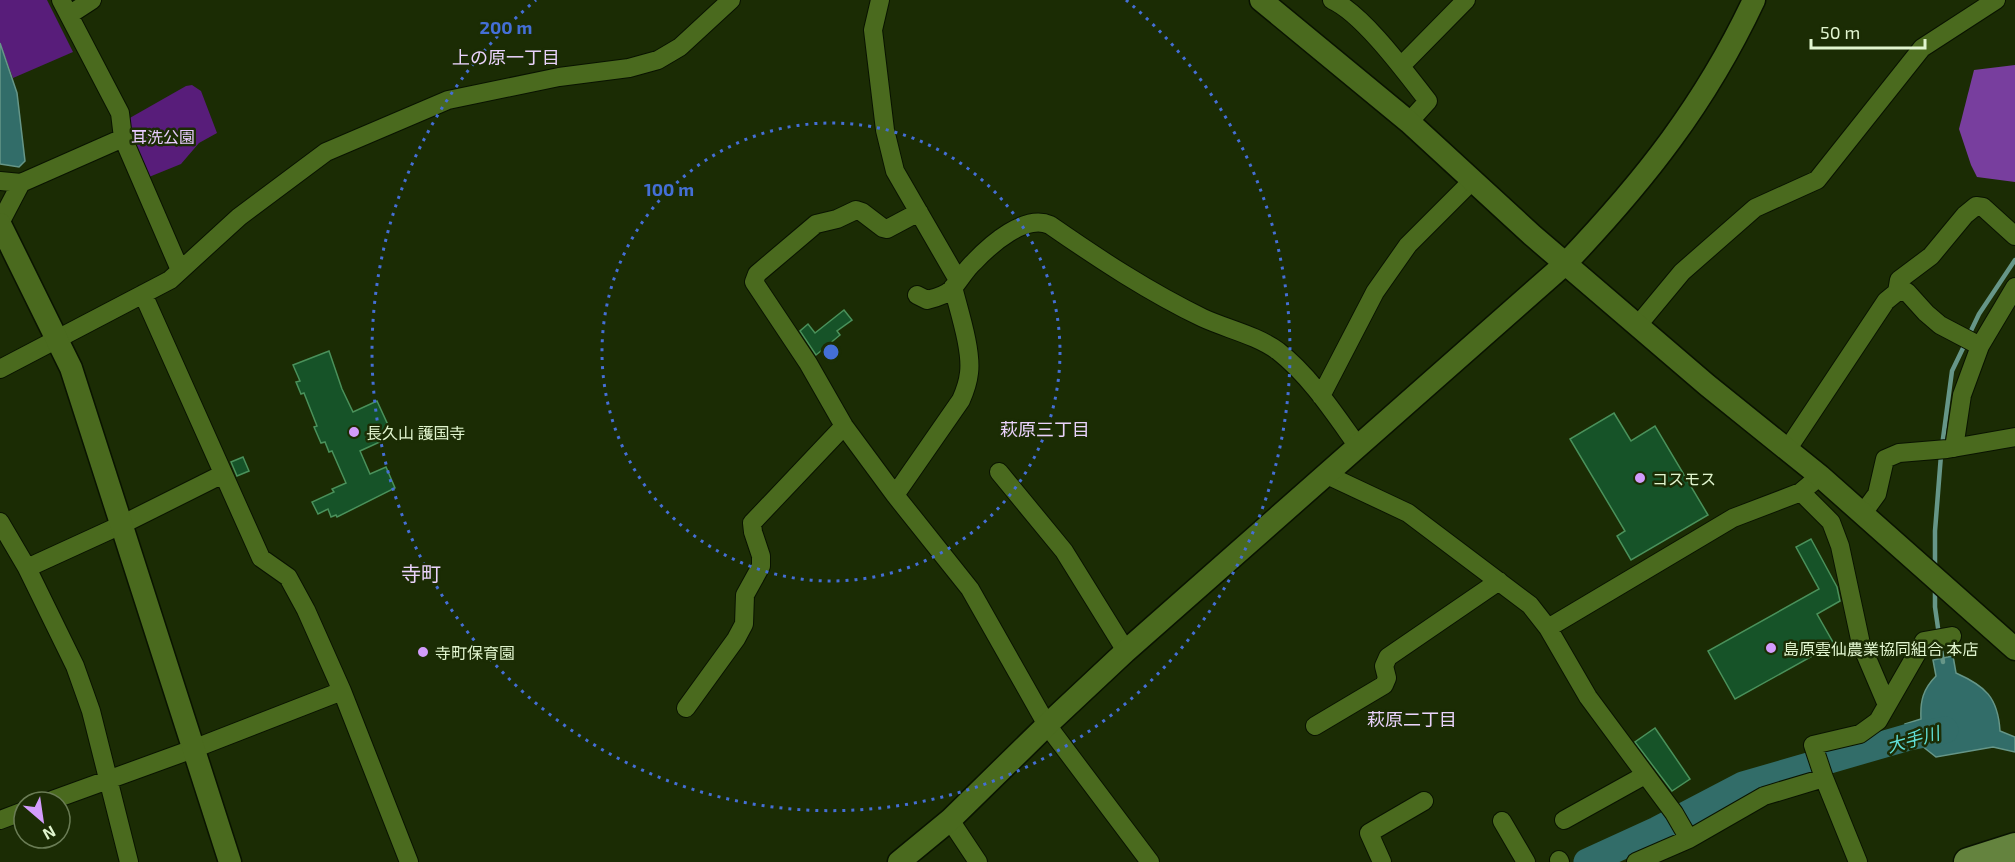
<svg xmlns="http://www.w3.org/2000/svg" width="2015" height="862" font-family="'Exo 2','Noto Sans JP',sans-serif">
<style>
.green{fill:#581d7a}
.forest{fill:#783e9e}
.water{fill:#326d69;stroke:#669688;stroke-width:1.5}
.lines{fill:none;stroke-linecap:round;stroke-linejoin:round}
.stream{stroke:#669688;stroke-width:4.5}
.river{stroke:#326d69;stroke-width:27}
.building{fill:#165328;stroke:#4a915b;stroke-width:1.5}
.minor-casing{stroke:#091300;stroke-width:20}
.tertiary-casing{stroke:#091300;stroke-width:25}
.primary-casing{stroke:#091300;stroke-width:31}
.minor{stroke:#4a6a1e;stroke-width:18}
.tertiary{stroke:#4a6a1e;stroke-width:22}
.primary{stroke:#64833e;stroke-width:28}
.ring{fill:none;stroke:#446fd6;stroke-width:3;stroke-dasharray:3 6}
.poi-dot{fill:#d39cfc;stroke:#1b2c04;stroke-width:2}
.labels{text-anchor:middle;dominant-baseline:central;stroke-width:5;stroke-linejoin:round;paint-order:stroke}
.park-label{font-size:16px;fill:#e8ccff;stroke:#1b2c04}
.poi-label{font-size:16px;fill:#e1f5cf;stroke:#1b2c04;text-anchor:start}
.neighbourhood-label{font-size:18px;fill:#ead3fc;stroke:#1b2c04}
.water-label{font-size:18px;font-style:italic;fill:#60ddd5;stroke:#1b2c04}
.quarter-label{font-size:20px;fill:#ead3fc;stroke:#1b2c04}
.centre{fill:#446fd6;stroke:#1b2c04;stroke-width:3}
.ring-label{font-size:18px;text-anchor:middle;font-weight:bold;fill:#446fd6;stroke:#1b2c04;stroke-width:5;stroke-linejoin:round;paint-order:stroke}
</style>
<rect width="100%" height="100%" fill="#1b2c04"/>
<path class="green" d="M0 0H47L73 52 13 78 0 43Z
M192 85 201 91 217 133 199 143 181 164 149 177 132 146 128 119 186 86Z"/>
<path class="forest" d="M2015 65V182L1977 177 1971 165 1959 129 1974 70Z"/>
<path class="water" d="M0 43 17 93 25 161 19 167 0 164Z
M1953 656 1956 673C1985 686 1998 697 2000 731L2015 737V752L1993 747 1936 757 1922 746 1913 749 1905 724 1921 719C1920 701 1923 689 1936 676L1933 660Z"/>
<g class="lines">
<path class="stream" d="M1968 337 1979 314 2015 260
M1942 446 1952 371 1965 344
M1935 569V531L1941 455
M1935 590V607L1939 635
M1940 643 1943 662"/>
<path class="river" d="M1587 862 1657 830 1743 785 1909 737 1945 730"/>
</g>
<path class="building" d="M844 310 852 320 837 331 840 335 816 355 800 331 808 324 815 333Z
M329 351 342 389 353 412 377 401 393 436 360 451 370 474 386 467 395 488 337 517 336 515 331 517 328 509 318 514 312 502 334 492 332 489 346 483 332 451 329 452 325 442 321 443 314 427 317 426 304 393 301 394 296 382 300 381 293 365Z
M1614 413 1631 441 1655 426 1708 515 1631 560 1617 536 1625 531 1570 439Z
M243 457 249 471 237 476 231 462Z
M1811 539 1837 587 1840 601 1817 614 1834 644 1735 699 1708 651 1819 589 1796 547Z
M1655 728 1690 779 1672 791 1635 742Z"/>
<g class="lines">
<defs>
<path id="minor" d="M61 0 120 113 123 138 180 270
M880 0 873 30 885 130 895 171 958 280
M1332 0C1363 14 1406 73 1428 101L1409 122
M69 15 92 0
M1401 66 1466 0
M0 181 21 183 123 138
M919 212 887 229 883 228 862 212 856 210 837 219 816 224 757 274 754 282 808 363 844 426 895 495 970 589 1047 725 1150 862
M0 223 21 183
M1897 292 1899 280 1931 256 1965 215 1976 206 1983 207 2015 236
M143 294 261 558 288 577 306 610 342 691 409 862
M917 295 927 300C936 298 947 294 953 288 960 280 966 269 974 262 991 244 1025 214 1050 225 1099 259 1149 292 1203 318 1227 329 1256 335 1278 351 1310 376 1334 413 1357 445
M1638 325 1682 272 1755 208 1817 180 1922 48 1996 0
M0 369 170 280 239 217 326 152 448 100 559 77 629 68 658 60 680 47 731 0
M1321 396 1375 292 1408 245 1473 180
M1954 448 1962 395 1980 346 2015 287
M1787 450 1886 301 1897 292H1907L1926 313 1940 325 1980 346
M999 472 1064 551 1126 651
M1325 474 1408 513 1530 605 1548 628 1588 697 1674 813 1689 839
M1801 492 1831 522 1840 546 1861 644 1887 705
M895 495 961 400C965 391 968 382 969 373 972 350 959 311 953 287
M1863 513 1877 494 1885 459 1899 453 1947 449 2015 437
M0 522 27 568 75 666 91 711 129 862
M27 568 121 525 223 474
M1548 628 1733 518 1801 492 1820 476
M686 708 736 639 744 624 745 595 761 566V556L753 532 752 523 844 426
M1315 726 1384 685 1387 678 1384 666 1388 657 1499 581
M47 802 193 749 342 691
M0 820 24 811
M950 820 978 862
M1564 820 1645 775
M1502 821 1526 862
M1559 860 1560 862
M1382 862 1369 833 1424 801
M1636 862 1689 839 1764 796 1824 778
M1858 862 1824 778 1813 745 1860 734 1878 721 1924 641 1952 636"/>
<path id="tertiary" d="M1261 0 1409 122 1532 235 1707 385 1820 476 2015 649
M0 224 71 368 230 862
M899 862 950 820 1047 725 1126 651 1566 263C1645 180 1705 104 1754 0"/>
<path id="primary" d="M1968 862 2015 847"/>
</defs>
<use href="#minor" class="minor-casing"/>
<use href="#tertiary" class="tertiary-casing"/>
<use href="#primary" class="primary-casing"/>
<use href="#minor" class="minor"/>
<use href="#tertiary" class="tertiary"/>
<use href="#primary" class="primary"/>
</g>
<g class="ring">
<circle cx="831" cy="352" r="229"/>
<path d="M1126 0A459 459 0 1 1 536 0"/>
</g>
<g class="poi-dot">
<circle cx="354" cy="432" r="6"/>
<circle cx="1640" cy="478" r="6"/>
<circle cx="1771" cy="648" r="6"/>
<circle cx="423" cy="652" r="6"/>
</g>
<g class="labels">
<g class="park-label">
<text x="163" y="136">耳洗公園</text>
</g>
<g class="poi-label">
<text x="366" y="432">長久山 護国寺</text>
<text x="1652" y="478">コスモス</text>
<text x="1783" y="648">島原雲仙農業協同組合 本店</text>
<text x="435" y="652">寺町保育園</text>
</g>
<g class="neighbourhood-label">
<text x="506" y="57">上の原一丁目</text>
<text x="1045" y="429">萩原三丁目</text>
<text x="1412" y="719">萩原二丁目</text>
</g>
<g class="water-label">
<text transform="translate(1913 739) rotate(-15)">大手川</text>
</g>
<g class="quarter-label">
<text x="421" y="573">寺町</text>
</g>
</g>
<circle cx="831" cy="352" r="9" class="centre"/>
<g class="ring-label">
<text x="506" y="34">200 m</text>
<text x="669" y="196">100 m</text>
</g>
<g transform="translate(42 820) rotate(151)"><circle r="28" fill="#1b2c04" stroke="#6a7c55" stroke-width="1.5"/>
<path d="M0-4.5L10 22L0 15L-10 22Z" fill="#d39cfc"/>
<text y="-9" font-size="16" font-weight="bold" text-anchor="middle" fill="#e1f5cf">N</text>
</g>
<path d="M1811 39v9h114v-9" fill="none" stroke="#e1f5cf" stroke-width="3"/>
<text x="1820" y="39" font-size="18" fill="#e1f5cf" stroke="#1b2c04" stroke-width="4.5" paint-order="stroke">50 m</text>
</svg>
